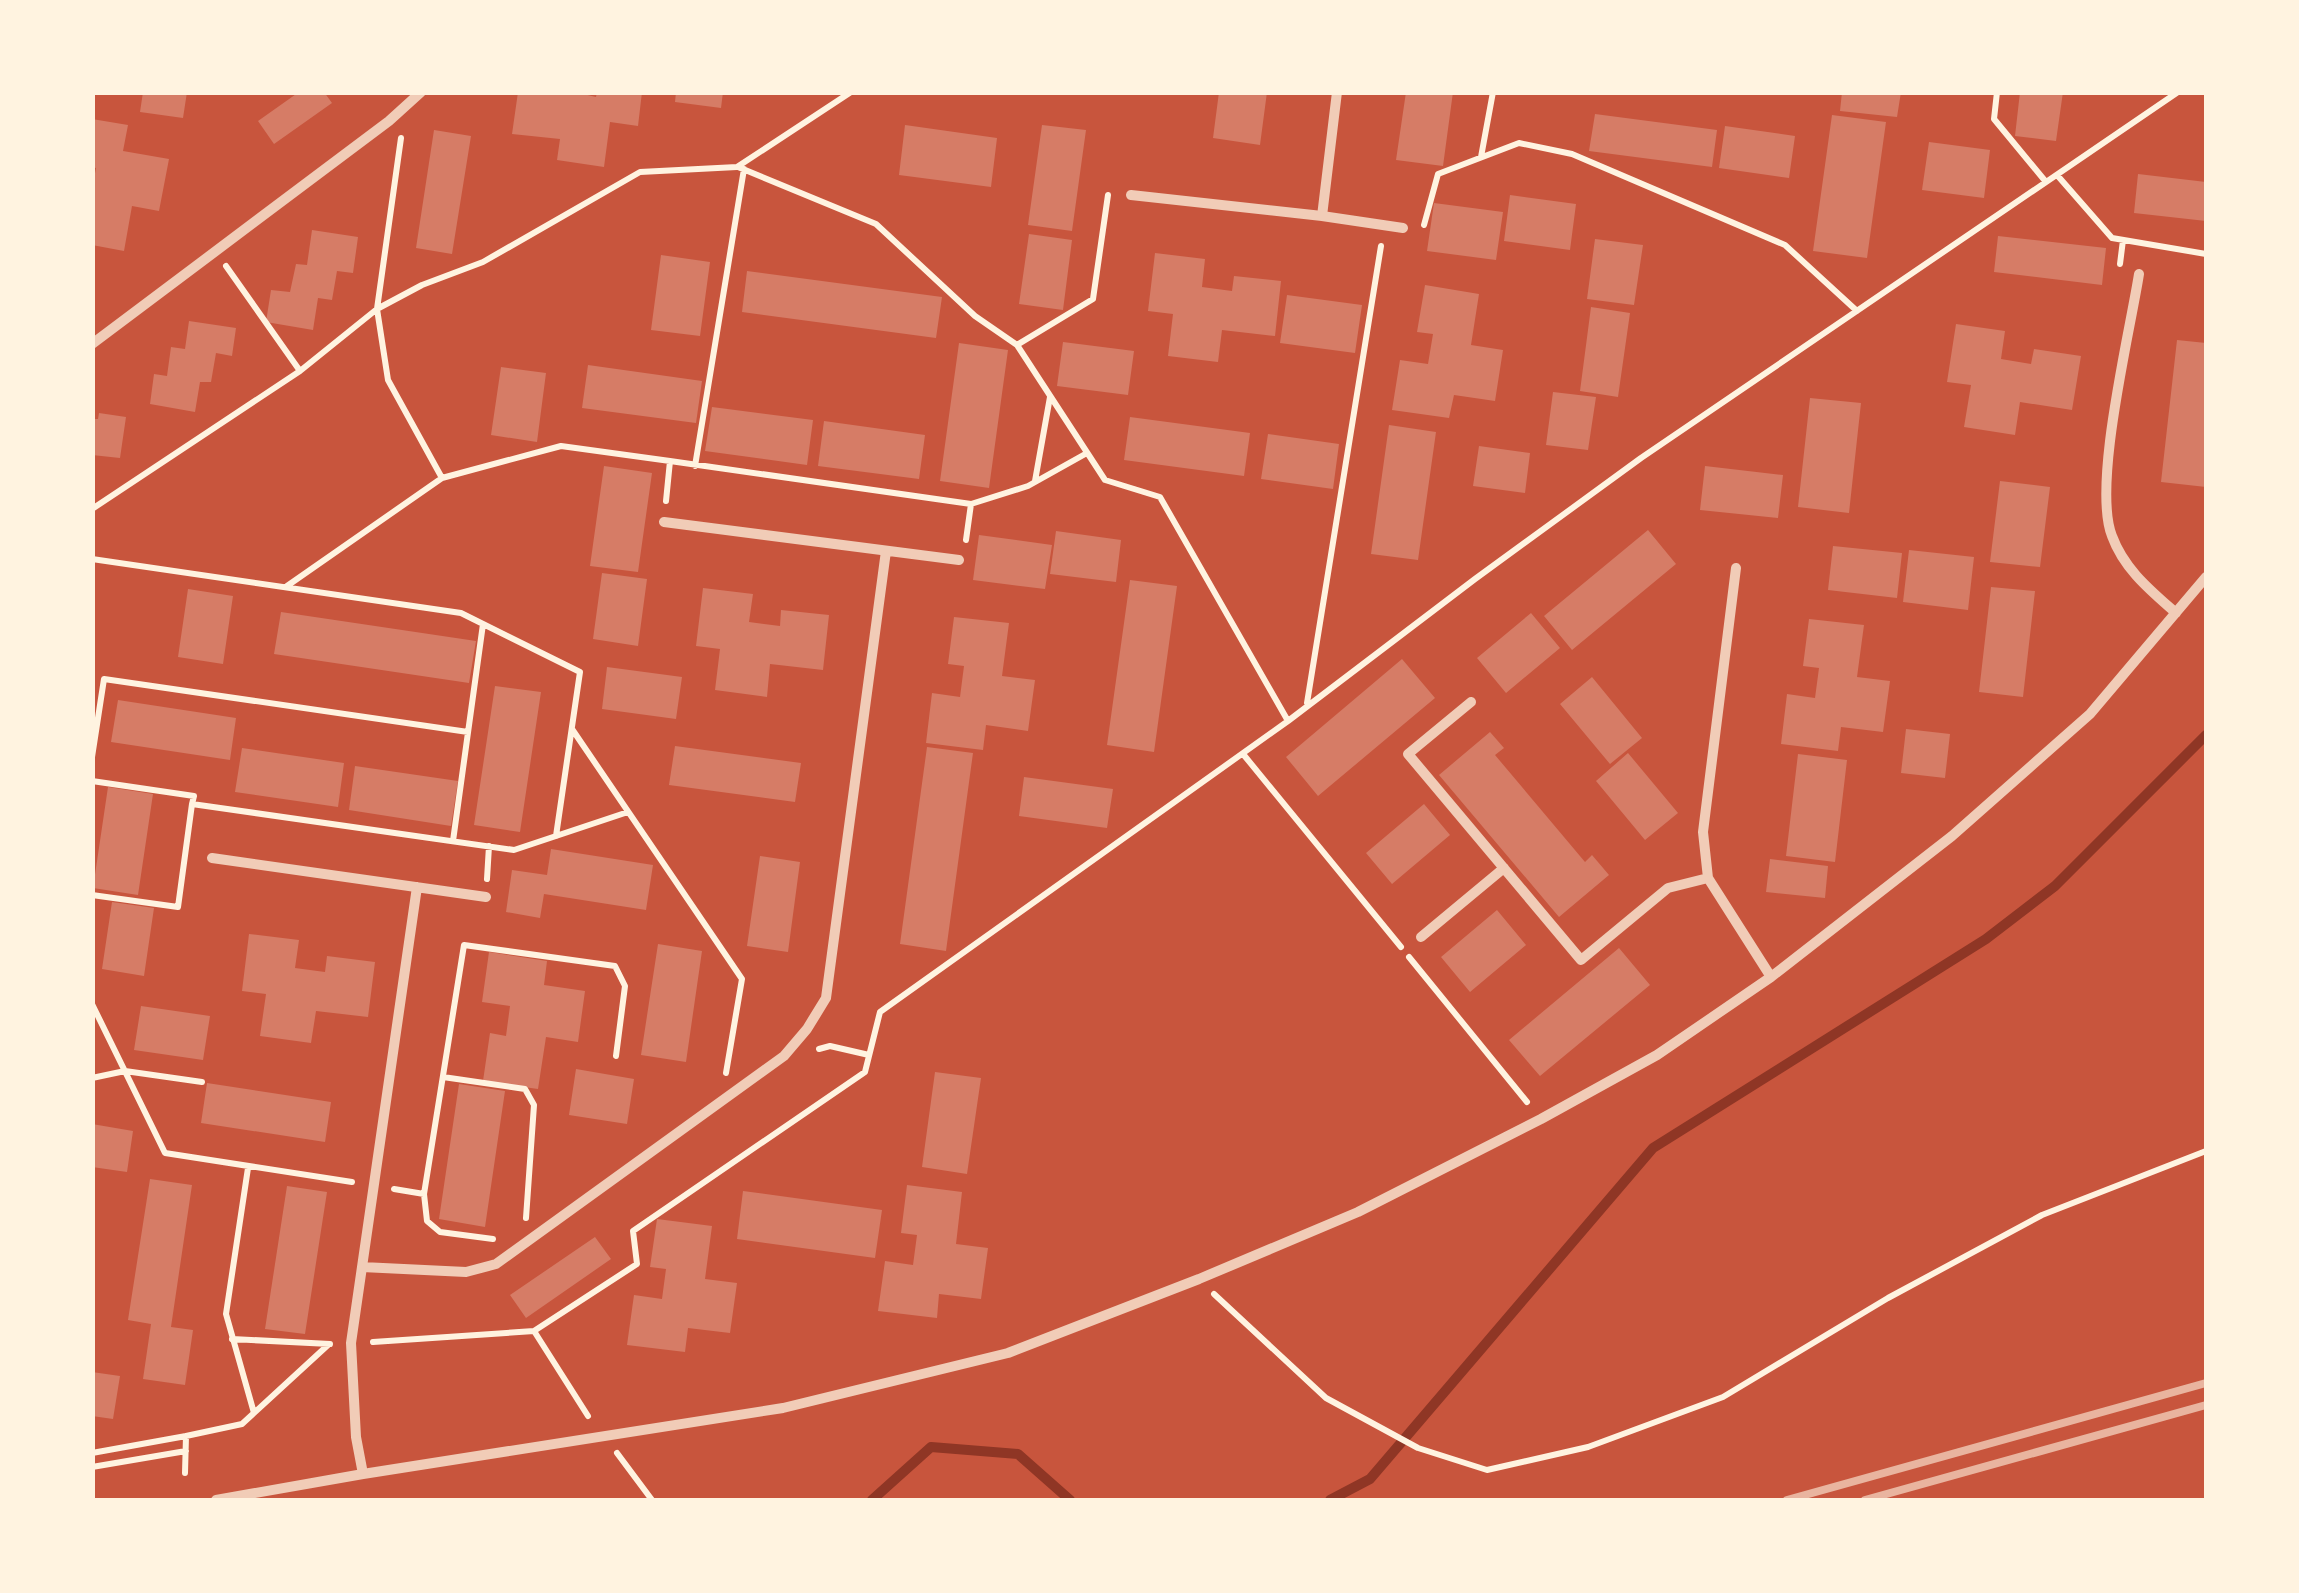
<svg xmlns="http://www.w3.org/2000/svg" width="2299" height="1593" font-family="Arial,sans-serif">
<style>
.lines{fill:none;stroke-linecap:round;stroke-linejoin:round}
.stream{stroke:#8f3625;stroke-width:10}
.building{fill:#d67c66}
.path{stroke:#fff3e0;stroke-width:6}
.minor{stroke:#f1ccb7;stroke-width:10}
.rail{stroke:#e9b49f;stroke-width:8}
</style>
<rect width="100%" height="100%" fill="#c8553d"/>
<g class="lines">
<path class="stream" d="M872 1500 931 1447 1018 1454 1070 1500
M1330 1500 1370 1479 1653 1148 1986 939 2055 886 2206 735"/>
</g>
<path class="building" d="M143 92H187L183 118 140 112Z
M299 92H324L332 103 274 144 258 121Z
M518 92H575L596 97 597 92H642L638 126 610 122 604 167 557 160 560 139 512 134Z
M676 92H723L721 108 675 102Z
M1219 92H1267L1260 145 1213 138Z
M1406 92H1453L1443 166 1396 160Z
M1842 92H1901L1897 117 1840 111Z
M2020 92H2063L2056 141 2015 136Z
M1595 114 1717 130 1712 167 1589 151Z
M1832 115 1886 122 1867 258 1813 251Z
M92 119 128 125 123 151 169 159 159 211 132 206 124 251 92 245V189L96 168 92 167Z
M905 125 997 138 991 187 899 175Z
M1042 125 1086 130 1072 231 1028 225Z
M1725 126 1795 136 1789 178 1719 168Z
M434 130 471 136 452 254 416 248Z
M1929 142 1990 150 1984 198 1922 190Z
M2138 174 2206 182V221L2134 213Z
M1510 195 1576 204 1570 250 1504 241Z
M1434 203 1503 212 1496 260 1427 251Z
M312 230 358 237 353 273 337 271 332 300 318 298 313 330 266 322 271 290 290 292 296 264 307 265Z
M1029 234 1072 240 1063 310 1019 304Z
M1998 236 2106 248 2102 285 1994 272Z
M1595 239 1643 245 1634 305 1587 299Z
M1155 253 1205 259 1202 287 1232 291 1234 276 1281 281 1275 336 1222 330 1218 362 1168 356 1173 314 1148 311Z
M661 255 710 262 700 336 651 330Z
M747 271 942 297 936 338 742 312Z
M1425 285 1479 294 1471 345 1503 350 1495 401 1454 395 1449 418 1392 410 1400 360 1428 364 1433 334 1417 332Z
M1287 295 1362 305 1355 353 1280 343Z
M1591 307 1630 313 1618 397 1580 391Z
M189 321 236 328 232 356 216 353 211 382H200L195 412 150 404 154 374 167 376 171 347 185 349Z
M1956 324 2005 331 2001 359 2031 364 2034 349 2081 356 2072 410 2020 402 2015 435 1964 427 1971 385 1947 382Z
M2177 340 2206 343V487L2161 482Z
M1063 342 1134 351 1128 395 1057 386Z
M959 343 1008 350 989 488 940 481Z
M588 365 702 381 696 423 582 408Z
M501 367 546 373 537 442 491 435Z
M1553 392 1596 397 1588 450 1546 445Z
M1810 398 1861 403 1849 513 1798 507Z
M712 407 813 420 807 465 705 451Z
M99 413 126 417 120 458 92 455V419H98Z
M1130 417 1250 433 1244 476 1124 460Z
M824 421 925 435 919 479 818 466Z
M1389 425 1436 432 1418 560 1371 554Z
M1268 434 1339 444 1333 489 1261 479Z
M1479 446 1530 453 1525 493 1473 486Z
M604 466 652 473 638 572 590 566Z
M1705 466 1783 475 1778 518 1700 510Z
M2000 481 2050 487 2040 567 1990 562Z
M1648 530 1676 564 1572 650 1544 616Z
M1056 531 1121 540 1116 582 1050 574Z
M979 535 1052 545 1045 589 973 580Z
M1833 546 1902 553 1897 598 1828 590Z
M1909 550 1974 557 1968 610 1903 602Z
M602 573 647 579 638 646 593 639Z
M1130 580 1177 586 1154 752 1107 745Z
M1991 587 2035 591 2023 697 1979 692Z
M703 588 753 594 749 622 780 626 781 610 829 615 823 670 770 664 767 697 715 690 720 649 696 646Z
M188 589 233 596 223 664 178 657Z
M281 612 476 641 469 683 274 654Z
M1531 613 1560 648 1506 693 1477 658Z
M954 617 1009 623 1002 676 1035 680 1028 731 986 725 983 750 926 743 932 693 960 697 964 666 948 664Z
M1809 619 1864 625 1857 677 1890 681 1883 732 1841 727 1838 751 1781 744 1787 694 1815 698 1819 668 1803 666Z
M1402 659 1435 698 1318 796 1286 757Z
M607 667 682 677 676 719 602 709Z
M1592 677 1642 738 1610 764 1560 704Z
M495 686 541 692 520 832 474 825Z
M118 700 236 718 230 760 111 742Z
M1906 729 1950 734 1945 778 1901 773Z
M1490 732 1504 748 1495 755 1585 862 1592 855 1609 875 1559 917 1439 775Z
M675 746 801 763 795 802 669 785Z
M927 747 973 753 946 951 900 944Z
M242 748 344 763 338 807 235 792Z
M1628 753 1678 813 1645 840 1596 781Z
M1798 754 1847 760 1835 862 1786 856Z
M355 766 458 781 451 826 349 810Z
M1024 777 1113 789 1107 828 1019 816Z
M108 787 153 794 138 895 93 888Z
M1424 804 1450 835 1392 884 1366 853Z
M551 849 653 865 646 910 544 894 540 918 506 912 512 870 547 875Z
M760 856 800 862 788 952 747 946Z
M1770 859 1828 866 1825 898 1766 892Z
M112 902 154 908 144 976 102 969Z
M1497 910 1526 945 1470 992 1441 957Z
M249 934 299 940 295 968 325 972 327 956 375 962 368 1017 316 1011 311 1043 260 1036 266 994 242 991Z
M658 944 702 951 686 1062 641 1055Z
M1619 948 1650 985 1540 1076 1509 1040Z
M489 952 547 961 544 985 585 991 578 1042 546 1037 538 1089 483 1081 490 1033 506 1036 510 1006 482 1002Z
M141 1006 210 1016 203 1060 134 1050Z
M576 1069 634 1079 627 1124 569 1115Z
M935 1072 981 1078 967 1174 922 1167Z
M207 1083 331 1102 325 1142 201 1123Z
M459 1084 505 1091 485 1227 439 1219Z
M92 1124 133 1131 127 1172 92 1167Z
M150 1179 192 1185 171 1327 193 1330 185 1385 143 1379 151 1324 128 1320Z
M907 1185 962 1192 956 1244 988 1248 981 1299 939 1294 937 1318 878 1311 885 1261 913 1265 917 1235 901 1233Z
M287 1186 327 1192 305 1334 265 1329Z
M743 1191 882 1210 875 1258 737 1239Z
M657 1219 712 1226 705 1279 737 1283 730 1333 688 1328 685 1352 627 1345 634 1295 662 1299 666 1269 650 1267Z
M595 1237 611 1259 526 1318 510 1295Z
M92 1372 120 1376 113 1419 92 1416Z"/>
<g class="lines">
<path class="path" d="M1997 92 1994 119 2046 182
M401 138 377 309 388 380 442 478
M1481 157 1493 92
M738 167 876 224 975 316 1017 345 1105 480 1160 497 1288 721
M2057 175 2112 238 2206 254
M1424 225 1438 174 1519 143 1572 154 1785 245 1857 311
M2120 264 2123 240
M226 266 300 371
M1017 345 1093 299 1108 195
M670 461 971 504
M695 466 744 169
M1035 481 1050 397
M92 509 300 371 377 309 422 285 483 262 640 172 737 167 851 92
M966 540 971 504 1028 486 1087 453
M92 559 461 613 580 672 556 836
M287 586 442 478 561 446 670 461 666 501
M1307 703 1381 246
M572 729 742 979 726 1073
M1243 754 1401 947
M92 757 104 679 468 732
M92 781 194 796 192 804
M453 841 483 624
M487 879 489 846
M92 895 178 907 192 804 514 850 628 812
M1409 957 1527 1102
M92 1004 165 1153 352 1182
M819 1049 830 1046 869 1055
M443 1077 525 1089 534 1105 526 1218
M92 1078 125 1071 202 1082
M248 1168 226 1314 254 1413
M394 1189 424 1194 427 1221 440 1232 493 1239
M424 1194 464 945 615 966 625 986 616 1056
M1214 1294 1326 1398 1418 1448 1487 1470 1588 1447 1723 1397 1888 1298 2042 1215 2206 1151
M534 1331 588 1416
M232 1339 330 1344
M373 1342 534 1331 637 1264 633 1231 865 1072 880 1012 1288 721 1475 579 1641 458 2178 92
M186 1436 242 1424 328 1345
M92 1453 186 1436 185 1473
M617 1453 652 1500
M92 1467 186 1451"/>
<path class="minor" d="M1131 195 1322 216 1403 228
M1322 216 1337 92
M2139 274C2130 332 2092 486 2112 536 2124 569 2150 590 2176 613
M92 344 389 121 421 92
M664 522 959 560
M1736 568 1703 832 1708 878 1771 977
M1471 702 1408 754 1581 960 1668 888 1708 878
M212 858 486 897
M1421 937 1504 868
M362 1267 466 1272 496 1264 784 1056 807 1029 826 998 886 551
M363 1474 356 1437 351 1343 417 887
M216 1500 363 1474 783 1408 1008 1353 1199 1279 1358 1212 1541 1119 1657 1055 1771 977 1952 836 2090 714 2206 577"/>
<path class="rail" d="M1787 1500 2206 1383
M1865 1500 2206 1405"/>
</g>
<rect width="2299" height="1593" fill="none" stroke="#fff3e0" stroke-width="190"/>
</svg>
